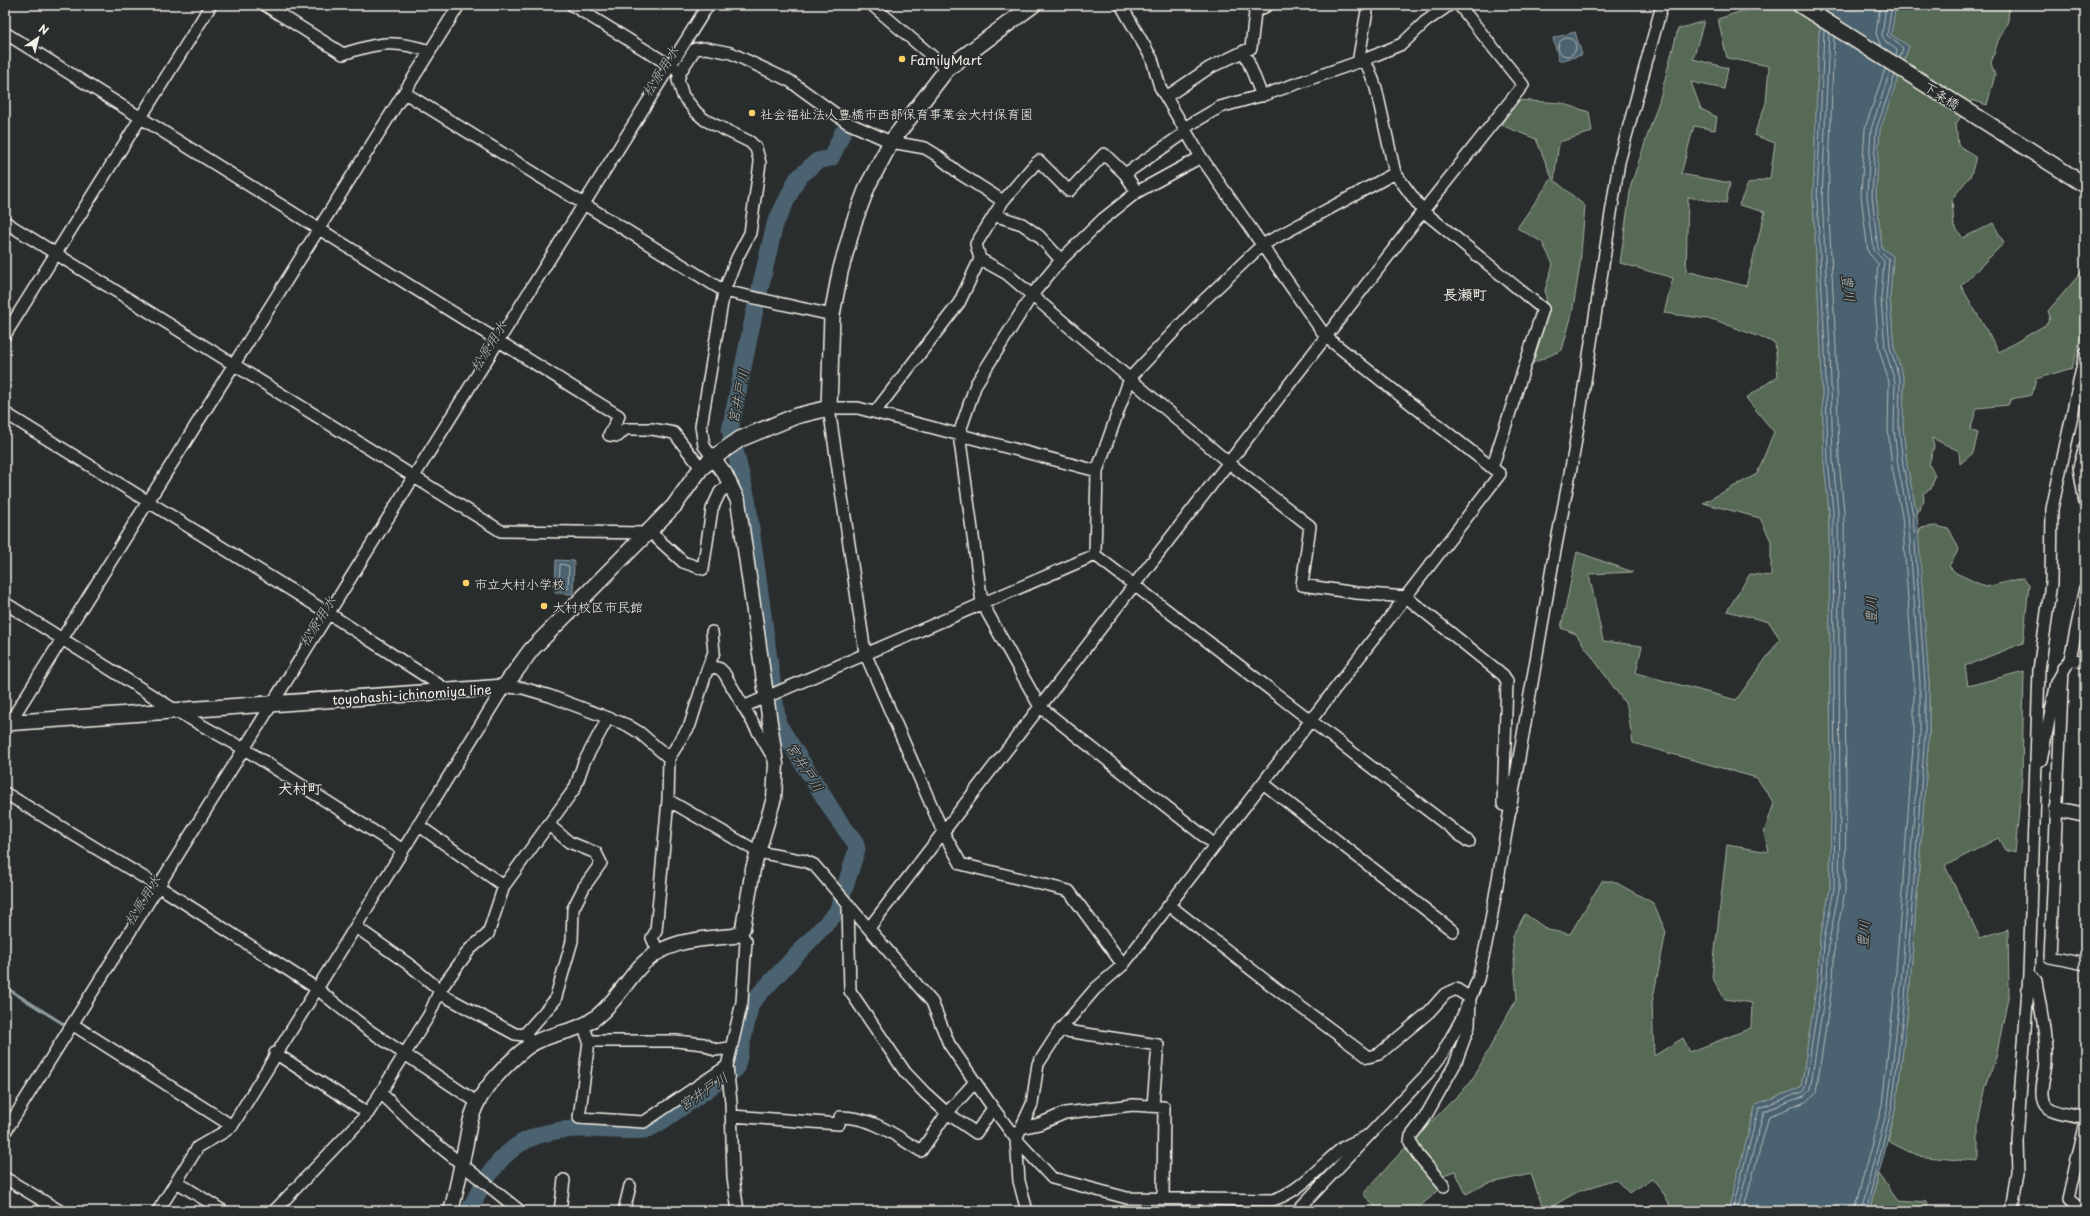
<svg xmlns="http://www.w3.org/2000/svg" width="2090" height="1216" font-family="'Playpen Sans','Klee One',sans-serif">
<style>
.green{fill:#566b56;stroke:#a5ae9f}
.water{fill:#4b6370;stroke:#8f9ca0}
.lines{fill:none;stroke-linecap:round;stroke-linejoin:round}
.shore{stroke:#b0b8b8;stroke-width:1}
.stream{stroke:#8f9ca0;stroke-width:3}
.river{stroke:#4b6370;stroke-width:17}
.minor-casing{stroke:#f4f1e8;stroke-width:14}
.tertiary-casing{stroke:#f4f1e8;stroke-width:17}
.secondary-casing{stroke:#f4f1e8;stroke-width:18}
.minor{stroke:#2a2d2e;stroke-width:11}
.tertiary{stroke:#2a2d2e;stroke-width:14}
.secondary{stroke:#2a2d2e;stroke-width:15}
.poi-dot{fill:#ffd166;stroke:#2a2d2e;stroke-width:1.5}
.labels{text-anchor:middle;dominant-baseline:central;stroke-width:3;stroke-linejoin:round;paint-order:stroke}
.poi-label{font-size:13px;fill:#f4f1e8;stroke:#2a2d2e;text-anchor:start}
.street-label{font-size:13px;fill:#f4f1e8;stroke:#2a2d2e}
.water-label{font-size:14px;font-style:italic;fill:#b0b8b8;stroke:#2a2d2e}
.quarter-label{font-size:15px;font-weight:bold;fill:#f4f1e8;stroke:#2a2d2e}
</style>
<rect width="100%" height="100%" fill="#2a2d2e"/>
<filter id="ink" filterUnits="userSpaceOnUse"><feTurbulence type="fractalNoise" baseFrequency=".025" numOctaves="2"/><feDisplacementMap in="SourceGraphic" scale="8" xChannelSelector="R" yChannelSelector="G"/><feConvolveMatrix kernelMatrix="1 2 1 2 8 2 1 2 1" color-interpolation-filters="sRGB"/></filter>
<g filter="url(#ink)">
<path class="green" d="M1760 5H1824L1819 34 1813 199 1821 349 1824 462 1829 511 1831 802 1830 889 1820 940 1818 977 1801 1088 1756 1104 1728 1211H1673L1664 1194 1652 1179 1629 1193 1615 1179 1577 1192 1544 1211 1531 1174 1486 1184 1466 1194 1455 1171 1438 1177 1444 1186 1414 1211H1379L1363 1194 1402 1151 1471 1082 1517 998 1512 936 1525 914 1548 930 1570 934 1602 881H1613L1653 903 1666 932 1652 1003 1654 1056 1683 1038 1690 1052 1751 1028 1752 1003 1725 999 1712 977 1727 845 1769 852 1764 833 1774 803 1757 778 1633 743 1627 706 1576 634 1561 628 1577 552 1633 572 1589 574 1603 641 1642 646 1636 673 1736 700 1780 639 1769 622 1727 611 1750 574 1771 576V541L1760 518 1703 503 1757 474 1774 432 1746 398 1778 376 1775 343 1715 320 1664 313 1673 278 1620 263 1631 185 1660 98 1678 29 1704 21 1693 59 1728 68 1724 89 1691 82 1701 109 1717 117 1715 130 1694 126 1681 174 1730 183 1726 203 1688 197 1686 271 1746 286 1765 212 1739 205 1748 184 1770 178 1775 143 1754 135 1766 103 1769 66 1727 58 1718 19Z
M1896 5H2009L2008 21 1998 41 1991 63 1995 75 1987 105 1972 100 1956 124 1958 145 1976 157 1971 175 1952 199 1954 226 1963 238 1993 223 2004 243 1961 286 1999 352 2047 324 2050 317 2048 311 2085 268V323L2072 368 2036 379 2032 395 2011 399 2008 405 1977 408 1970 430 1978 433 1973 453 1960 464 1959 451 1932 438 1934 447 1929 464 1935 476 1931 489 1923 493 1924 500 1917 514 1907 465 1903 428 1904 380 1894 347 1890 298 1893 256 1882 248 1876 195 1879 130 1909 46 1891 35Z
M1517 100 1561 103 1589 112 1592 132 1559 142 1554 180 1585 206 1580 265 1572 314 1562 350 1531 364 1547 306 1545 290 1553 264 1542 242 1517 228 1552 178 1536 139 1501 125Z
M1935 526 1949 529 1959 549 1949 566 1956 573 1986 587 2023 578 2029 584 2023 643 1965 666 1968 686 2024 671 2022 777 2015 853 2005 850 1998 838 1945 866 1980 938 2008 929 2009 993 1996 1057 1986 1086 1978 1123V1162L1917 1156 1888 1141 1896 1107 1909 999 1929 734V683L1918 538 1920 528Z
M1879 1174 1898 1200 1926 1202 1929 1211H1869Z"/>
<path class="water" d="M1824 5H1896L1891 35 1909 46 1880 130 1876 195 1882 248 1893 256 1890 298 1894 347 1904 380 1903 428 1907 465 1917 514 1929 683V734L1909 999 1896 1107 1869 1211H1728L1756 1104 1801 1088 1818 977 1820 940 1830 889 1831 802 1829 511 1824 462 1821 349 1813 199 1819 34Z
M1575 32 1582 55 1559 61 1553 38Z
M556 560 574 561 573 594 555 593Z"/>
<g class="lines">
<path class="shore" d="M1880 5 1876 34 1881 46
M1886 5 1882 36 1886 42 1897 50 1896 56
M1892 5 1887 35 1903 48 1900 58
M1558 47a9 9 0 1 1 18 0a9 9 0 1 1-18 0Z
M561 564 569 566 568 589 559 588 560 566Z
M1732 1211 1759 1108 1802 1092 1805 1088 1822 978 1824 940 1834 889 1835 802 1833 511 1828 461 1825 349 1817 199 1824 30
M1737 1211 1764 1111 1804 1096 1810 1090 1827 979 1829 941 1839 890 1840 802 1838 511 1833 461 1830 349 1822 199 1829 33
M1743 1211 1769 1116 1808 1101 1816 1092 1833 980 1835 942 1845 891 1846 803 1844 511 1839 461 1836 348 1828 199 1834 37
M1854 1211 1882 1105 1894 997 1914 734V683L1902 516 1892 467 1888 429 1889 382 1879 349 1875 300 1878 264 1868 252 1861 195 1865 128 1885 69
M1861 1211 1888 1106 1900 998 1920 734V683L1908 515 1898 466 1894 429 1895 382 1885 348 1881 299 1884 261 1874 250 1867 195 1871 129 1890 72
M1866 1211 1892 1107 1905 998 1925 734V683L1913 515 1903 465 1899 428 1900 381 1890 347 1886 299 1889 259 1878 249 1872 196 1876 130 1895 75"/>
<path class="stream" d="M676 66 715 5
M642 120 673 71
M5 987 65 1025"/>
<path class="river" d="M469 1211C496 1155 521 1127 587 1129 605 1129 626 1132 645 1130 657 1128 720 1079 736 1069L751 1003 837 912 857 849 855 842 839 821 778 724 747 499 730 430 754 314 775 224 797 179 817 161 831 158 843 132"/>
<defs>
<path id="minor" d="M265 5 343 54C379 42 394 40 430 51
M572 5 676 69
M872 5 947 69
M1368 5 1359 57 1369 69 1376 88 1395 173 1423 211 1543 309 1492 468
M1255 12 1268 5
M5 33 619 416 609 435 618 436 625 429H652L674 433 701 468
M1244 51 1262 96
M405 93 724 291 832 315
M1166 97 1209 68 1251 48 1255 12 1252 5
M1184 128 1220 107 1267 94 1361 61 1402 44 1425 22 1449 5
M1201 157 1137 192 1103 219 1061 260 1032 295 976 384 959 434 982 603 1040 707 1215 845
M1395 173 1262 245 1202 302 1130 378 1097 471 1095 555 1469 842
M1125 174 1186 132
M994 215 1022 224 1039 236 1061 260
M5 222 501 531 647 533
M980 259 1007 274 1229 463 1310 526 1302 585 1356 593 1406 597 1503 675 1507 681 1503 804 1511 809
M5 335 211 5
M875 412 959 303 980 259 976 244 1003 201 1035 164 1039 161 1069 191 1104 154 1125 174 1137 192
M5 413 328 613 450 692
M2085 446 2079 467 2085 503
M713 458 704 446 701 426 724 291 737 258 750 233 760 163 756 148 750 142 705 120 696 112 683 96 678 80 681 71 695 49 706 48 731 53 790 81 848 123 891 142 925 148 935 154 959 173 1003 201
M1097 471 858 408H829L865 653 943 832 961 864 1069 891 1123 965
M649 531 683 562 703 569 712 509 720 492 731 484
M5 603 178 712 246 750 403 850
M2070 659 2085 588
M2063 668 2050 957 2085 964
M707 670 714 667 720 669 724 673 774 759
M743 707 1095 555
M5 730 459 5
M2041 760 2057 682 2070 659 2085 662
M1263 783 1453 931
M5 793 158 886 316 988 367 1029 478 1103
M668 800 758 852 805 861 814 865 932 1002 949 1044 993 1108 1016 1139 1052 1178 1127 1198 1272 1200C1301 1192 1321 1164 1344 1147 1351 1143 1359 1140 1366 1136
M418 825 504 886
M848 905 850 991 905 1072 925 1093 947 1113 976 1133 993 1108
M1169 905 1275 988 1368 1057 1379 1054 1429 1012 1445 994 1456 989 1470 998 1469 1026 1455 1064 1424 1119 1411 1136 1410 1142 1418 1155 1444 1186
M356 927 411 966 440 990
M869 928 1423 211 1523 85 1459 5
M658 951 652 938 656 931 668 800 669 758 690 725 707 670 714 652 712 632
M2029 974 2036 981C2040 1007 2047 1035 2046 1063 2045 1075 2038 1094 2045 1105 2050 1112 2076 1115 2085 1118
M439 993 515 1034 524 1035 529 1039
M72 1024 232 1126
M583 1025 589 1041 579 1118 644 1122 727 1066
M1060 1030 1095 989 1123 965 1500 474 1326 337 1201 157 1160 87 1152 59 1121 5
M524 1035 555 1000 572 941 573 909 584 887 601 863 596 853 569 842 549 825
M589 1041H676L704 1044 715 1050 729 1048
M275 1053 368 1113
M381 1093 419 1130 520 1211
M732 1116 839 1124 840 1117C873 1117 894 1135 921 1151L947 1113 975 1082
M1021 1128 1039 1124 1065 1113 1133 1105 1164 1107 1163 1198
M5 1132 708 5
M5 1178 60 1211
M177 1182 223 1211
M158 1211 198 1147 224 1132 232 1126 504 687 523 688 550 696 627 725 640 733 669 758
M274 1211 368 1113 429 1015 440 990 470 949 488 934 504 886 575 788 584 762 608 718
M560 1211 564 1180
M624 1211 630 1186
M738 1211 733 1177 731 1102 727 1066 742 1002 746 941 740 933
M1027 1211 1019 1181 1016 1139 1032 1104 1038 1064 1060 1030 1158 1045 1153 1105
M1207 1211V1199
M1297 1211 1427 1074 1441 1056 1461 1020 1478 979 1489 931 1554 556 1574 452 1619 162 1662 5
M2012 1211 2018 1172 2017 1140 2029 974 2039 670 2051 583 2052 509 2085 354
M2083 1211 2068 1199 2085 1125"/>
<path id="tertiary" d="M2057 809 2085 815
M451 1211C457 1189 461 1166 466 1143 468 1133 469 1123 473 1113 480 1091 508 1062 526 1048 547 1032 575 1034 595 1018 612 1005 623 987 637 970 662 940 697 939 734 936L740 933 743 928 753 869 774 798 776 764 738 501 725 474 713 458"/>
<path id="secondary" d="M1800 5 2085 185
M5 723 504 687 531 650 674 506 701 468 713 458 740 439 796 416 829 408 832 315 840 272 854 222 868 185 891 142 947 69 1033 5"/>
</defs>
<use href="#minor" class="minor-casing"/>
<use href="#tertiary" class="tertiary-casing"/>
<use href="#secondary" class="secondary-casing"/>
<use href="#minor" class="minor"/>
<use href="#tertiary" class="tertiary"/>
<use href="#secondary" class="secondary"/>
</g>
</g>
<g class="poi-dot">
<circle cx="902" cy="59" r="4"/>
<circle cx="752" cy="113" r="4"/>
<circle cx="466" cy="583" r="4"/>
<circle cx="544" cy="606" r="4"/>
</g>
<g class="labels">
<g class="poi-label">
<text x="910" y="59">FamilyMart</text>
<text x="760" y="113">社会福祉法人豊橋市西部保育事業会大村保育園</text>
<text x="474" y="583">市立大村小学校</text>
<text x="552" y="606">大村校区市民館</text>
</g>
<g class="street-label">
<text transform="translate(1942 95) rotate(32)">下条橋</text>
<text transform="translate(412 694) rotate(-4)">toyohashi-ichinomiya line</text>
</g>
<g class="water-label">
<text transform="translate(660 71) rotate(-58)">松原用水</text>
<text transform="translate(1849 288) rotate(83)">豊川</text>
<text transform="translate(488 346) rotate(-58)">松原用水</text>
<text transform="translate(738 396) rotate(-78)">宮井戸川</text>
<text transform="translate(1870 610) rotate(-90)">豊川</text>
<text transform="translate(317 621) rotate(-58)">松原用水</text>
<text transform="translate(805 767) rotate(57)">宮井戸川</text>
<text transform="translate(142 900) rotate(-58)">松原用水</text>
<text transform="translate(1863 934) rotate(-85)">豊川</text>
<text transform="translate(703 1091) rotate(-34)">宮井戸川</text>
</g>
<g class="quarter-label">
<text x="1465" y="293">長瀬町</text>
<text x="300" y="787">大村町</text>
</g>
</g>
<rect width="2090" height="1216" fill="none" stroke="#2a2d2e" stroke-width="20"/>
<rect x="10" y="10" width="2070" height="1196" fill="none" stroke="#f4f1e8" stroke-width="1.5" filter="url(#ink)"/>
<g transform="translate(38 38) rotate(35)" stroke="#2a2d2e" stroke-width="3" paint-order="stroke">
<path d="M0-3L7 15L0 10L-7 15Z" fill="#f4f1e8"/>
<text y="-6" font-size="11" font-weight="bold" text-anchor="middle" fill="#f4f1e8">N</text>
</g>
</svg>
